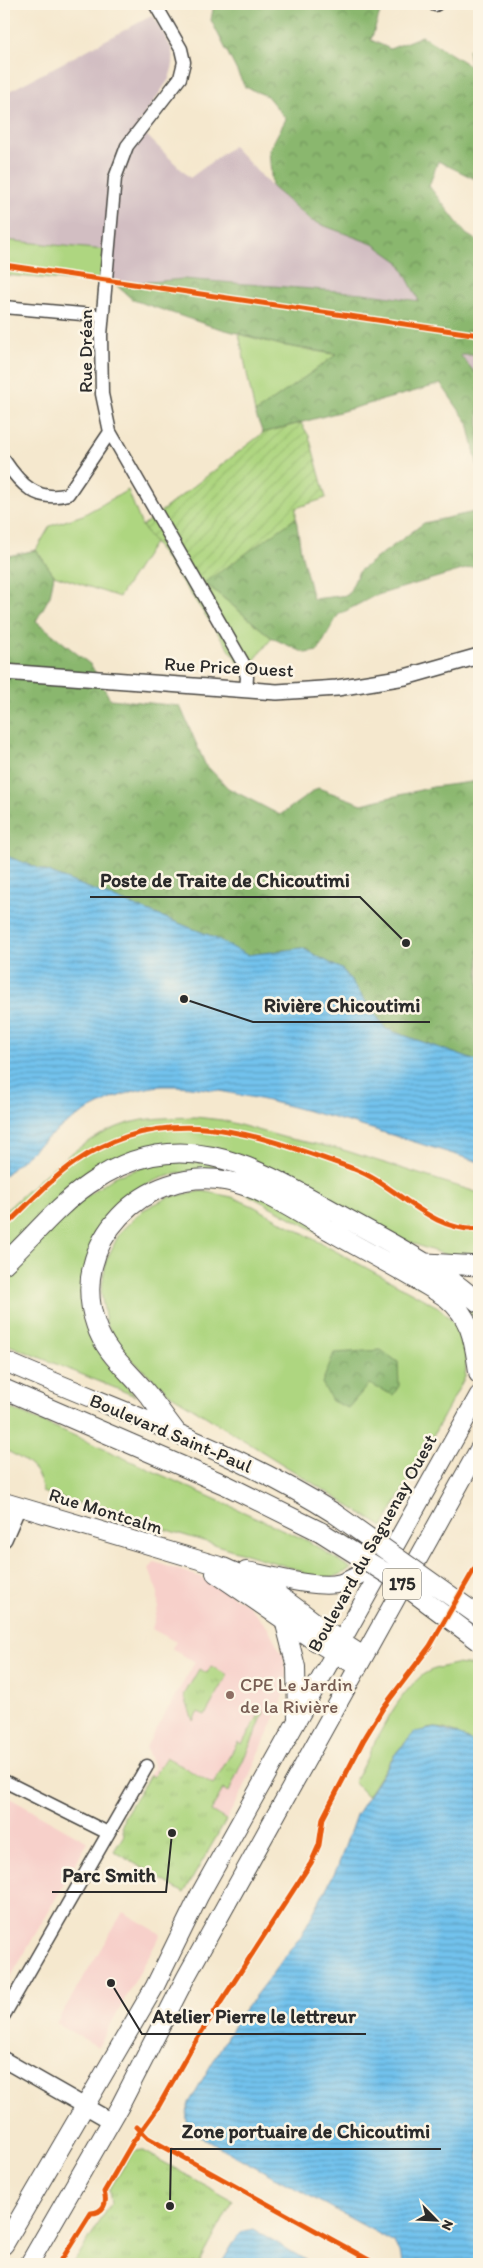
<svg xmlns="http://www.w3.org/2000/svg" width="483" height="2268" font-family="Itim,sans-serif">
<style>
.built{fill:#f7d0ca}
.industrial{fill:#d2bec2}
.grass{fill:#aed680;stroke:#6c8056}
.forest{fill:url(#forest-crowns);stroke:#5a714c}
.park{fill:url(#park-tufts);stroke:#6c8056}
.garden{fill:url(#garden-furrows);stroke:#6c8056}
.water{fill:url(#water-rules);stroke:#4e768c}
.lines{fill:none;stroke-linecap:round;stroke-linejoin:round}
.minor-casing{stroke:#494743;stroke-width:15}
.tertiary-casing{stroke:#494743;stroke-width:18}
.secondary-casing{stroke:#494743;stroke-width:20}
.primary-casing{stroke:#494743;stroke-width:21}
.minor{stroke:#fff;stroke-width:12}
.tertiary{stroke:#fff;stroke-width:15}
.secondary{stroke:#fff;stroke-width:18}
.primary{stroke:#fff;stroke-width:19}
.primary-bridge-casing{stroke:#494743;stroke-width:21;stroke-linecap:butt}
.primary-bridge{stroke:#fff;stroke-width:19}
.cycleway-casing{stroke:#fcf5e5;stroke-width:8}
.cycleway{stroke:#e8590c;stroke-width:5}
.education-dot{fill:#8d6e63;stroke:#fcf5e5;stroke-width:2}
.labels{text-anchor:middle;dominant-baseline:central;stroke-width:5;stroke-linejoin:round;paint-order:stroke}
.shield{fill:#fcf5e5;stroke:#6a6863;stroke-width:1}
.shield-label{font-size:18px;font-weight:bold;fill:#2b2b2b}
.street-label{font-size:19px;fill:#2b2b2b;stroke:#fcf5e5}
.education-label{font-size:19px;fill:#785e54;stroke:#fcf5e5;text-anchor:start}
.leader{fill:none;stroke:#2b2b2b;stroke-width:2}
.callout-dot{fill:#2b2b2b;stroke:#fcf5e5;stroke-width:2}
.callout-label{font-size:20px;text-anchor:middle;font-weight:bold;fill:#2b2b2b;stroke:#fcf5e5;stroke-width:5;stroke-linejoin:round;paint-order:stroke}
</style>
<defs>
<pattern id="forest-crowns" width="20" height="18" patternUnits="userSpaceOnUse" patternTransform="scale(1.25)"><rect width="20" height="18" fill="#8ab76e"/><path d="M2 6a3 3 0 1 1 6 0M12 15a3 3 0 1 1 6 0" fill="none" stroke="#71955b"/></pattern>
<pattern id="park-tufts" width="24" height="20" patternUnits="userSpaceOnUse" patternTransform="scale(1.25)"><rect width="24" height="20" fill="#aed680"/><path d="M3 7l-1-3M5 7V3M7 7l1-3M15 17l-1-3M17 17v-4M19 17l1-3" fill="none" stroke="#96b86f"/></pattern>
<pattern id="garden-furrows" width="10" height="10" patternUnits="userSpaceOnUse" patternTransform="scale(1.25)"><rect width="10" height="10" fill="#aed680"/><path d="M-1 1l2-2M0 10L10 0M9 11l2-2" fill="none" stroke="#96b86f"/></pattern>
<pattern id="water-rules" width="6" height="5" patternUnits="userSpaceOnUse" patternTransform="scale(1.25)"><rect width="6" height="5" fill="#72c2ed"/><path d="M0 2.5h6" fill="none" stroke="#5e9ec0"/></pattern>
</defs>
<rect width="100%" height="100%" fill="#fcf5e5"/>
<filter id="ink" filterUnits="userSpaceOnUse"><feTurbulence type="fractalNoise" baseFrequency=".02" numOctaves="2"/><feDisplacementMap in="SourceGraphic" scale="10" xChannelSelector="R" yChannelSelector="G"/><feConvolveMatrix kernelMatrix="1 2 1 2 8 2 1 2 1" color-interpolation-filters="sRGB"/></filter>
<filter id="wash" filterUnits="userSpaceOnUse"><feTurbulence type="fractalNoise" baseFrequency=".0096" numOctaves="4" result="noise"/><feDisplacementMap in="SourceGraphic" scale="20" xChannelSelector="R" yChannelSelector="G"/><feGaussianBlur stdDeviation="1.12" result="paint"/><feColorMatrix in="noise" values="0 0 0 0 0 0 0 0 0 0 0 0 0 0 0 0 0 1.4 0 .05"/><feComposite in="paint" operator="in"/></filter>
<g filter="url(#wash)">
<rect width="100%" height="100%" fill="#f5e8ce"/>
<path class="built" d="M154 1562 200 1577 247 1604 268 1628 283 1656 287 1676 282 1701 243 1790 226 1820 150 1775 154 1768 146 1747 195 1662 171 1649 176 1642 152 1629 158 1607V1593L149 1569Z
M4 1795 88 1842 4 1989Z
M123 1912 161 1934 98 2047 56 2023Z"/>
<path class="industrial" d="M153 15 172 49 173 65 169 79 137 126 190 178 233 146 272 187 312 221 375 245 399 262 420 301 363 293 183 279 116 285 101 283 105 250 4 240V94Z
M460 355H479V382L477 375Z"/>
<path class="grass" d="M479 44V116L468 50Z
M4 240 105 250 101 283 4 275Z
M239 334 281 345 338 355 255 413Z
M128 490 142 526 154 543 119 597 54 575 36 550 50 526 83 515Z
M204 582 272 638 245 672 190 593Z
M195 1117 222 1120 286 1138 340 1149 479 1193V1259L455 1258 422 1247 393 1235 252 1159 217 1148 140 1151 4 1254V1212C41 1179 77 1140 126 1124 147 1117 172 1118 195 1117Z
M203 1162 245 1173 439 1280 479 1315V1331L472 1315 202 1170C159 1173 115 1193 96 1234 90 1245 90 1260 87 1271 83 1292 80 1311 88 1331 98 1357 118 1376 135 1396L4 1343V1275L81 1200 116 1176 157 1163Z
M202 1191 232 1197 253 1206 438 1307C463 1329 469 1344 465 1377L383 1527 170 1394 122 1351 106 1323 101 1292 106 1261 120 1232 143 1210 169 1197Z
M4 1406 64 1431 308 1541 352 1569 331 1578 302 1575V1571L42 1492C41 1467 23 1460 4 1449Z
M455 1664 479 1666V1746C466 1739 451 1728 436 1728 404 1727 384 1773 367 1796L354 1782C372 1750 391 1703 419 1678 428 1669 443 1667 455 1664Z"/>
<path class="forest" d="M214 4H386L380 13 371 40 390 49 422 36 472 67 479 116V178L475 179 438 161 429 186 466 234 479 242V355H460L477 375 479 382V472L468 423 441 384 263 433 255 413 337 354 281 345 211 326 133 300 116 285 183 279 363 293 419 301 399 262 375 245 312 221 272 187 269 150 286 119 267 96 245 87 211 20Z
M479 511V565L374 596 338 615 318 651 305 653 272 638 204 582 296 518 301 552 313 599 348 595 359 571 424 523Z
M36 550 54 575 50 596 36 621 91 665 110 699 180 706 205 764 228 788 280 815 318 788 362 804 433 787 479 781V1062L386 1029 343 970 302 948 247 956 209 935 4 855V691L7 690 4 677V557Z
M381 1350 398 1362 399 1386 393 1395 369 1384 348 1408 332 1401 322 1383 334 1353Z"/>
<path class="park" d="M211 1666 228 1675 205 1715 198 1712 193 1721 184 1695 199 1669 207 1673Z
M261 1711 264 1712C254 1740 240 1764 229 1792L223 1789 211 1811 226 1820 184 1893 114 1851 124 1835 122 1826 124 1817 150 1775 153 1777 166 1757 213 1784 238 1742 242 1744Z
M142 2150 233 2201 199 2264H73L111 2204 109 2190 133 2152Z"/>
<path class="garden" d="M301 423 309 436 326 498 296 508V518L190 593 142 526 263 433Z"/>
<path class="water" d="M4 855 209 935 247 955 302 948 343 970 386 1029 479 1062V1162C408 1140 337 1117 264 1100 231 1093 196 1085 162 1086 143 1087 118 1095 101 1104 63 1121 34 1149 4 1176Z
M436 1728 460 1735 479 1746V2264H405L394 2242 199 2136C185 2126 185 2119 189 2103L238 2018 301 1936 338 1866 356 1815 396 1753 415 1732Z
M254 2229 312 2264H221L240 2232Z"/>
</g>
<g filter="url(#ink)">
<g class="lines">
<defs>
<path id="minor" d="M155 4 181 49 184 62 180 78 127 146 115 178 101 335 102 394 110 432 243 663 247 677 246 690
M435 5 437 4
M4 307 93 315
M4 460C20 484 37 503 68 494L110 432
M4 1781 108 1833
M4 2015 147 1766"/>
<path id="tertiary" d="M4 672 277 692 337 688 405 677 479 656
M4 1539 18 1507
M4 2060 111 2121"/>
<path id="secondary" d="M4 1502 223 1567C239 1574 255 1580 269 1589 302 1609 330 1637 364 1656
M246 1571C271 1575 318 1590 341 1583 357 1578 371 1567 385 1559
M215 1573 313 1640 358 1667
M284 1620 296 1667 297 1718
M4 2245 155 1986 199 1896 479 1395
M29 2264 120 2106 186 1977 479 1449"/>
<path id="primary" d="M427 1263 479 1266
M4 1264C32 1238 57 1206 89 1184 179 1121 253 1166 335 1212 384 1240 437 1265 479 1303
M4 1361C115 1410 231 1448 334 1513
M4 1389 228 1486 321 1532
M177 1433C166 1419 156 1404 145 1391 127 1369 105 1353 96 1325 67 1243 145 1165 227 1181 264 1188 299 1214 332 1232 370 1254 410 1274 447 1298 473 1319 474 1344 479 1374"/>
</defs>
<use href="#minor" class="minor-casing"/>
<use href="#tertiary" class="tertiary-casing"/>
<use href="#secondary" class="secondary-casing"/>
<use href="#primary" class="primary-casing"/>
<use href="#minor" class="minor"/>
<use href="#tertiary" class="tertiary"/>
<use href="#secondary" class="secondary"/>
<use href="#primary" class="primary"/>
<defs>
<path id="primary-bridge" d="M334 1513 479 1616
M321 1532 397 1580 479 1641"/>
</defs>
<use href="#primary-bridge" class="primary-bridge-casing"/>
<use href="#primary-bridge" class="primary-bridge"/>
<defs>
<path id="cycleway" d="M4 265 479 335
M4 1227C27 1206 48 1181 74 1163 168 1098 258 1135 354 1169 397 1185 430 1232 479 1229
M137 2127 148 2138 376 2264
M59 2264 91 2213C103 2213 108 2203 104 2192L133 2142 157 2109 193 2045 311 1863 319 1845 323 1818 363 1741 383 1708 430 1646 479 1561"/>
</defs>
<use href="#cycleway" class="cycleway-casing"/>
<use href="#cycleway" class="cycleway"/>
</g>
</g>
<circle class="education-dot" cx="230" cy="1695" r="5"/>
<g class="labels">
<rect class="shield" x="383" y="1568.5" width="38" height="31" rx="4"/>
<g class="shield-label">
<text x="402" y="1584">175</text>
</g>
<g class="street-label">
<text transform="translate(85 351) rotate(-90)">Rue Dréan</text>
<text transform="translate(229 667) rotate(3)">Rue Price Ouest</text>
<text transform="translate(171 1433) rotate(23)">Boulevard Saint-Paul</text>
<text transform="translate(106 1511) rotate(17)">Rue Montcalm</text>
<text transform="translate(372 1543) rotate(-61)">Boulevard du Saguenay Ouest</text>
</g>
<g class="education-label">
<text x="240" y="1684">CPE Le Jardin<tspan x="240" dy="22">de la Rivière</tspan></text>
</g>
</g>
<path class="leader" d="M406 943L360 897H90M184 999L253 1022H430M172 1833L166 1892H52M111 1983L142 2034H366M170 2206L171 2149H441"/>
<g class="callout-dot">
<circle cx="406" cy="943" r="5"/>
<circle cx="184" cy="999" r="5"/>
<circle cx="172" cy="1833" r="5"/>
<circle cx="111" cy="1983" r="5"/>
<circle cx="170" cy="2206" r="5"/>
</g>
<g class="callout-label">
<text x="225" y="887">Poste de Traite de Chicoutimi</text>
<text x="342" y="1012">Rivière Chicoutimi</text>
<text x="109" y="1882">Parc Smith</text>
<text x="254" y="2023">Atelier Pierre le lettreur</text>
<text x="306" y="2138">Zone portuaire de Chicoutimi</text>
</g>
<rect width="483" height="2268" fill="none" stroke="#fcf5e5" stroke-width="20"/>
<g transform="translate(436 2220) rotate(114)" stroke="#fcf5e5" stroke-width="4" paint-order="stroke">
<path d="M0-4L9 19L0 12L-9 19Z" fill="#2b2b2b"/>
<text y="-8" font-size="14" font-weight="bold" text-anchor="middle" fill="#2b2b2b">N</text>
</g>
</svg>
